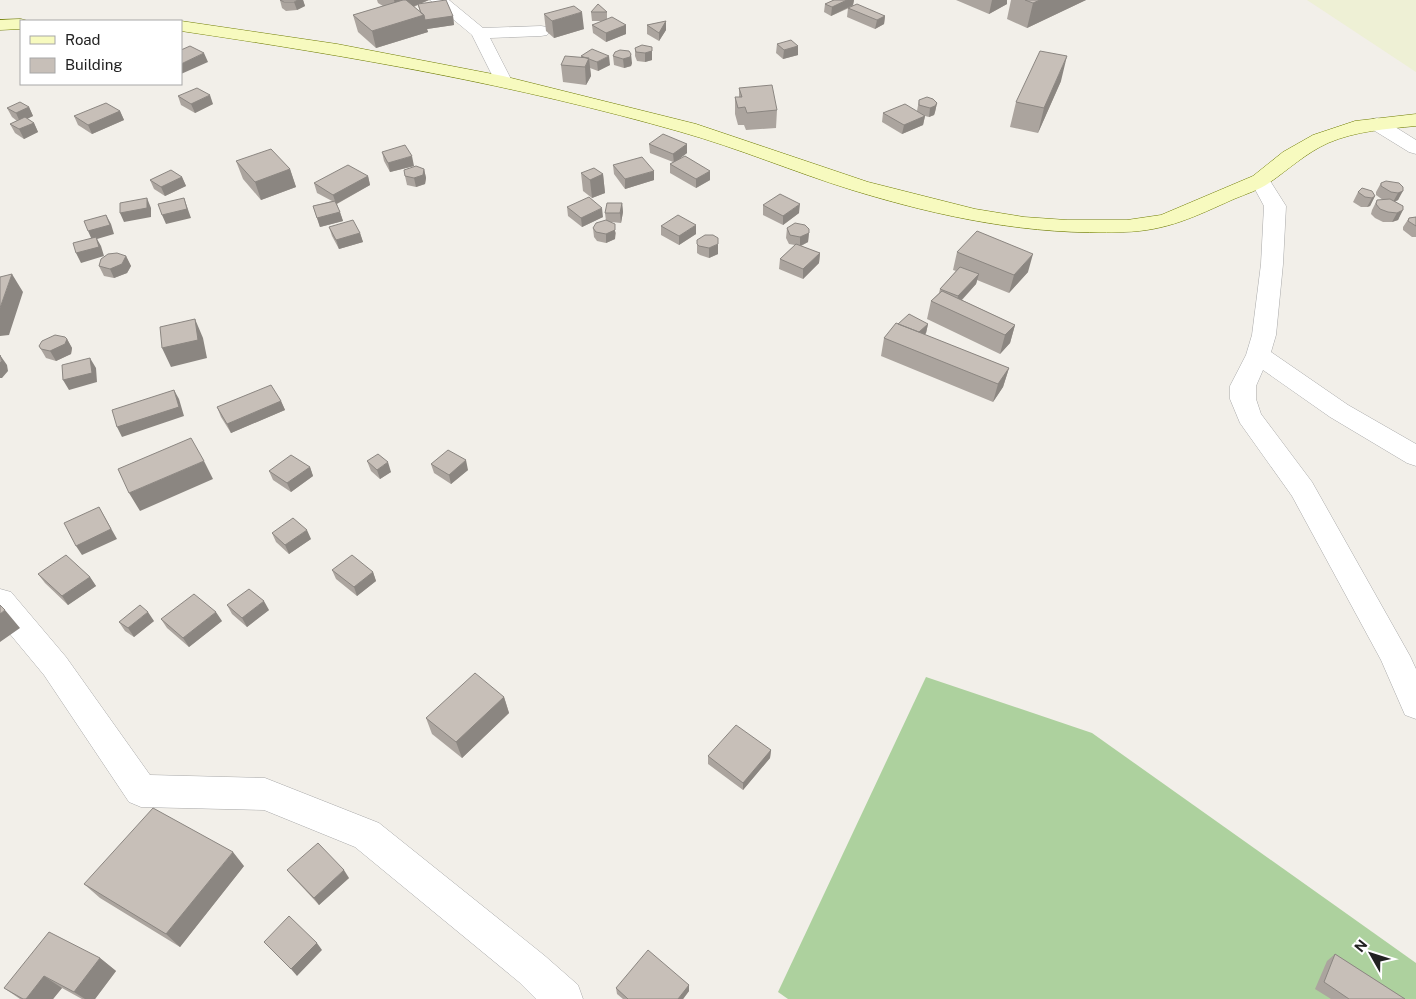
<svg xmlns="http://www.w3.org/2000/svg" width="1416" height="999" font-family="'Public Sans',sans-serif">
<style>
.farmland{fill:#eef0d5}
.forest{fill:#add19e}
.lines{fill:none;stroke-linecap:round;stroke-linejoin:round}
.street-casing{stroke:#a9a9a9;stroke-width:1}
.secondary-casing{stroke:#707d05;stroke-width:1}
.street{fill:#fff;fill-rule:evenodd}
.secondary{fill:#f7fabf;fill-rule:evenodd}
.wall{fill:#aba49e;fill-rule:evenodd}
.shaded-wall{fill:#8b8681}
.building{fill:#c7bfb8;stroke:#8b8681}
</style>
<rect width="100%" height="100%" fill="#f2efe9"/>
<path class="farmland" d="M1307 0H1416V72Z"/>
<path class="forest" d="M926 677 1092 733 1416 963V999H788L778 992Z"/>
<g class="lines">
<defs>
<path id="street" d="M430 0H449L483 28 541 26 547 27 550 31 547 35 541 36 490 38 512 81 509 85 503 86 497 85 472 35Z
M1377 118 1384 120 1416 140V154L1409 152 1370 128 1367 124 1370 120Z
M1260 174 1267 176 1286 206 1283 264 1276 335 1271 352 1348 405 1416 444V466L1407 463 1330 417 1263 370 1256 386V399L1261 414 1312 482 1410 656 1416 669V719L1405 715 1381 660 1292 496 1240 423 1230 399V386L1246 355 1252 335 1261 264 1264 206 1250 180 1253 176Z
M0 589 11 592 66 657 150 775 265 778 379 823 545 956 578 985 583 999H536L519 982 355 847 264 810 141 807 129 802 44 675 0 622Z"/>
<path id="secondary" d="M21 19 28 21H21V29L0 30V20Z
M179 21H181L337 44 503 76 696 124 868 182 975 209 1024 217 1067 220H1127L1161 215 1253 176 1283 152 1313 135 1355 121 1416 114V126C1386 129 1356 131 1328 143 1306 153 1289 169 1269 183 1259 190 1246 194 1234 199 1196 216 1167 231 1124 232 1031 236 940 217 852 190 794 172 738 148 681 132 517 85 350 56 181 31V21Z"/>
</defs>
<use href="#street" class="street-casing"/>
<use href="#secondary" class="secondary-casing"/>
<use href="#street" class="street"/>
<use href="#secondary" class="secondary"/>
</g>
<path class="wall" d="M280 0H303L305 6 297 10 286 11 282 8Z
M377 0H429L420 4 453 16 454 25 427 29 428 32 376 48 358 32 353 15 383 6 378 3ZM418 5 420 12 414 7Z
M834 0H854L853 5 885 16 884 24 875 29 847 17 848 8H849L831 16 824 12 825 4Z
M956 0H1007V4L989 14Z
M1011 0H1086L1027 28 1007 19Z
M591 12H607V19L626 25V34L606 42 593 33 592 25 603 21H592Z
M544 14 584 29 554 38 546 31Z
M666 21V30L659 41 647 34V25Z
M777 44 798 46V55L783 59 776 53Z
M635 48 652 55V60L645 62 637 61 635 56Z
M615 52 632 63 631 66 624 68 614 65 613 56Z
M581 56 610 65 598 71 590 68 591 76 586 85 563 82 561 65 581 58Z
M1061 81 1038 133 1010 127 1016 102Z
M739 88 777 110 776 128 746 130 744 125H738L735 114V97H739Z
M178 96 213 104 195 113 181 105Z
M919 100 937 103 935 112 934 115 929 117 925 116 923 125 902 134 882 122 883 113 917 111Z
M29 107 33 116 27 119 34 123 38 132 24 139 15 133 10 124 17 121 12 117 7 108Z
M120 111 124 120 92 134 78 125 74 116Z
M649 144H687V153L680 158 710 180 696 188 670 173V164L673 162 650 153Z
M382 152 414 166 390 172 384 161Z
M236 161 290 169 296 187 261 200 243 179Z
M613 165 654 180 625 189 614 174Z
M424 169 426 178 425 184 416 187 407 185 405 176Z
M581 173 603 174 605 193 592 198 583 191Z
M368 176 370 185 337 204 343 221 320 227 313 206 332 201 317 193 314 183Z
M182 177 186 186 165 196 154 189 150 180Z
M1381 183 1403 187 1398 200 1395 202 1403 206 1398 220 1392 222H1383L1375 218 1371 214 1372 210 1377 200H1383L1376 195V192Z
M1358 192 1375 196 1370 206 1367 207H1361L1353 202Z
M622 203 623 212 621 223 611 222 616 233 615 239 606 243 597 241 594 237 593 228 606 221 605 213Z
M763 205 799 213 783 225 763 215Z
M567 207 603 217 582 227 568 216Z
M1416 217V237H1412L1403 230V227L1409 218Z
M661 226 696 234 679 245 661 235Z
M329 227 360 233 363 242 339 249 332 236Z
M787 228 809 229 808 242 801 246 820 253 819 263 803 279 779 269 780 259 795 245 789 244 786 238Z
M697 240 718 254 709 258 700 255 697 253Z
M957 252 1028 272 1009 293 977 280 976 284 962 300 1015 325 1010 343 1000 354 927 319 931 301 939 293 940 289 956 271 953 270Z
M126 256 131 266 127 273 114 278 104 276 99 266Z
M898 324H928L926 333 925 335 1009 368 1003 387 993 402 881 356 884 338Z
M67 339 72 348 71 354 56 361 46 358 39 346Z
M281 401 285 410 231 433 221 417 217 407Z
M367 461 391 472 380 479 371 471Z
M431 464 468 470 451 484 434 473Z
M310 467 313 476 291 492 273 480 269 471Z
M272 533 311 539 289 554 276 542Z
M332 570 373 572 376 581 357 596 336 579Z
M38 574 90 577 96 586 68 605 45 583Z
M227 605 269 610 247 627 232 614Z
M161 619 222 621 189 647 167 628Z
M154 621 134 637 125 631 119 622Z
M504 697 509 713 462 758 432 734 426 718Z
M771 750 770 758 743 790 708 764V756Z
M244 866 180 947 100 898 84 884Z
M287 870 349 878 319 905 293 877Z
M1335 954 1405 999H1331L1315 989 1327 961Z
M100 958 116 971 95 999H82L62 988 53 999H20L4 988Z
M689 985V991L683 999H623L617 994 616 988Z"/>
<path class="shaded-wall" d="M298 0H303L305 6 297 10 294 2Z
M394 0H429L397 13Z
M847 0H854L853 5 831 16 832 7Z
M992 0H1007V4L989 14Z
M1040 0H1086L1027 28 1033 3Z
M582 12 584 29 554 38 552 21Z
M424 15 453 16 454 25 427 29 428 32 376 48 372 31Z
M885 16 884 24 875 29 877 20Z
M666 21V30L659 41V33Z
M626 25V34L606 42V33Z
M798 46V55L783 59 784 50Z
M652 47V60L645 62V53Z
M204 53 208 62 181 74V64Z
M631 54 632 63 631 66 624 68 623 59Z
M609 56 610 65 598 71 597 62Z
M1067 56 1061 81 1038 133 1044 108Z
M589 58 591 76 586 85 585 67Z
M210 95 213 104 195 113 191 104Z
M937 103 935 112 934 115 929 117 930 108Z
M29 107 33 116 20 122 16 113Z
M120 111 124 120 92 134 88 125Z
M925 116 923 125 902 134 904 125Z
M34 123 38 132 24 139 19 129Z
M687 144V153L674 163 673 154Z
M412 156 414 166 390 172 388 163Z
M290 169 296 187 261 200 255 182Z
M424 169 426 178 425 184 416 187 414 178Z
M654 171V180L625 189V179Z
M710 171V180L696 188V179Z
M603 174 605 193 592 198 590 180Z
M368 176 370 185 336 204 333 195Z
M182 177 186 186 165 196 161 187Z
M1403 191 1398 200 1393 202 1398 193Z
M1375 196 1370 206 1367 207 1372 198Z
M147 198 151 208V217L124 222 120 213Z
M184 198 191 218 166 224 162 215Z
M622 203 623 212 621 223 620 213Z
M800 204 799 213 783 225V216Z
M602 208 603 217 582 227 581 218Z
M1403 210 1398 220 1392 222 1397 213Z
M340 212 343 221 320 227 317 218Z
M106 215 111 224 114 234 97 239 101 246 104 256 81 263 76 253 92 240 88 231Z
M615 224V239L606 243V234Z
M696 225V234L679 245V236Z
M360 233 363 242 339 249 336 240Z
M809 233 808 242 800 246V237Z
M718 244V254L709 258V248Z
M820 253 819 263 803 279V269Z
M1033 254 1028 272 1009 293 1014 275Z
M126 256 131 266 127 273 114 278 110 269Z
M12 274 23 292 9 335 0 336V308Z
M979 274 976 284 956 306 958 296Z
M195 319 203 338 207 358 171 367 162 348Z
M928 324 926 333 913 346 915 336Z
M1015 325 1010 343 1000 354 1005 335Z
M67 339 72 348 71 354 56 361 50 351Z
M0 355 7 365 8 371 2 378H0Z
M90 358 96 368 97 382 69 390 63 380Z
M1009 368 1003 387 993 402 998 384Z
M174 390 179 399 184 416 122 437 117 427Z
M281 401 285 410 231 433 227 424Z
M466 460 468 470 451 484 449 475Z
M204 461 213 479 140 511 129 493Z
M388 462 391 472 380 479 377 470Z
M310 467 313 476 291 492 287 483Z
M99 507 117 539 82 555 76 546Z
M307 530 311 539 289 554 285 545Z
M373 572 376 581 357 596 354 587Z
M90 577 96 586 68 605 62 596Z
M264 601 269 610 247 627 242 618Z
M5 610 20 628 0 642V614Z
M148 612 154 621 134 637 128 628Z
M216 612 222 621 189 647 183 638Z
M504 697 509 713 462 758 456 742Z
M771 750 770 758 743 790V783Z
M233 852 244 866 180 947 166 934Z
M344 870 349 878 319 905 314 898Z
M317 943 322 950 297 976 291 969Z
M100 958 116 971 95 999H85L74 992Z
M44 976 62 988 53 999H26Z
M689 985V991L683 999H678Z"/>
<path class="building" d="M280 0H298L294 2H284Z
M403 0H406L424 15 372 31 353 15Z
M446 0 453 16 425 20 424 15 421 13 418 4Z
M834 0H847L832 7 825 4Z
M1025 0H1040L1033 3Z
M598 4 607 12H591Z
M857 4 885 16 877 20 848 8Z
M574 6 582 12 552 21 544 14Z
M612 17 626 25 606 33 592 25Z
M666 21 659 33 647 25Z
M791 40 798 46 784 50 777 44Z
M642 45 652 47V51L645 53 636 52 635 48Z
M190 46 204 53 181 64V50Z
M592 49 609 56 597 62 581 56Z
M620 50 629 51 631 54 630 57 623 59 613 56 615 52Z
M1040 51 1067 56 1044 108 1016 102Z
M565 56 589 58 585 67 561 65Z
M772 85 777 110 747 113 745 107 738 108 735 97H742L739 88Z
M197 88 210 95 191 104 178 96Z
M927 97 933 99 937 103 935 106 930 108 919 105V100Z
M20 102 29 107 16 113 7 108Z
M106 103 120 111 88 125 74 116Z
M905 104 925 116 904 125 883 113Z
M25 117 34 123 19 129 10 124Z
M663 134 687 144 673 154 649 144Z
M405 145 412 156 388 163 382 152Z
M271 149 290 169 255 182 236 161Z
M685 156 710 171 696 179 670 164Z
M642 157 654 171 625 179 613 165Z
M348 165 368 176 333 195 314 183Z
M416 166 424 169 423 175 414 178 405 176 404 170Z
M594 168 603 174 590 180 581 173Z
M171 170 182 177 161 187 150 180Z
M1386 181 1399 183 1403 187V191L1398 193 1391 192 1381 186V183Z
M1362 188 1372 191 1375 196 1372 198 1365 197 1358 192Z
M780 194 800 204 783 216 763 205Z
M589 197 602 208 581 218 567 207Z
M147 198V208L120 213V203Z
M184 198 187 209 162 215 158 204Z
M1390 199 1403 206V210L1397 213 1388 212 1380 209 1376 204 1377 200Z
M335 201 340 212 317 218 313 206Z
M607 203H622L620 213H605Z
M106 215 110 225 88 231 84 221Z
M678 215 696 225 679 236 661 226Z
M1416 217V226L1408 221 1409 218Z
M353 220 360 233 336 240 329 227Z
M606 220 615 224V230L606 234 596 232 593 228 596 223Z
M795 223 805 225 809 229V233L800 237 790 235 787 228Z
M977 231 1033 254 1014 275 957 252Z
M705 235H713L718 238V244L709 248 699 246 697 244V240Z
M96 237 99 247 76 253 73 243Z
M796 244 820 253 803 269 780 259Z
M117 253 126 256 122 264 110 269 99 266 101 259 108 254Z
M960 267 979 274 958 296 940 289Z
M12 274 0 308V277Z
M942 291 1015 325 1005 335 931 301Z
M909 314 928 324 919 332 898 324Z
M195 319 198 340 162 348 160 327Z
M896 323 1009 368 998 384 884 338Z
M55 335 65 337 67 339 65 344 50 351 41 349 39 346 42 341Z
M0 355 2 361 0 363Z
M90 358 92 373 63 380 62 365Z
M271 385 281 401 227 424 217 407Z
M174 390 179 407 117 427 112 410Z
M191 438 204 461 129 493 118 469Z
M448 450 466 460 449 475 431 464Z
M378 454 388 462 377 470 367 461Z
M291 455 310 467 287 483 269 471Z
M99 507 111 529 76 546 64 523Z
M293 518 307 530 285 545 272 533Z
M66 555 90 577 62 596 38 574Z
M352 555 373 572 354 587 332 570Z
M249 589 264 601 242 618 227 605Z
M194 594 216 612 183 638 161 619Z
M0 605 5 610 0 614Z
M140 605 148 612 128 628 119 622Z
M475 673 504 697 456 742 426 718Z
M736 725 771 750 743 783 708 756Z
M153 808 233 852 166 934 84 884Z
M318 843 344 870 314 898 287 870Z
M289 916 317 943 291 969 264 942Z
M49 932 100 958 74 992 44 976 26 999H23L4 988Z
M648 950 689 985 678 999H628L616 988Z
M1335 954 1405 999H1349L1324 982Z"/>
<rect x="20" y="20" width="162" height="65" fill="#ffffff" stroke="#a7a7a7"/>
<rect x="30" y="36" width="25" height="8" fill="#f7fabf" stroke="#a7a7a7"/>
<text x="65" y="45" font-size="15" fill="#222222">Road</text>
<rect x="30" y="58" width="25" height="15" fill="#c7bfb8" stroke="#a7a7a7"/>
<text x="65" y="70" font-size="15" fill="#222222">Building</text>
<g transform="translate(1371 954) rotate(309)" stroke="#ffffff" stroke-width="4" paint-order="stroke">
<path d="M0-4L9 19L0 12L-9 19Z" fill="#222222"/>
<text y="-8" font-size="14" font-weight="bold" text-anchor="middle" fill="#222222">N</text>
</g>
</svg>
